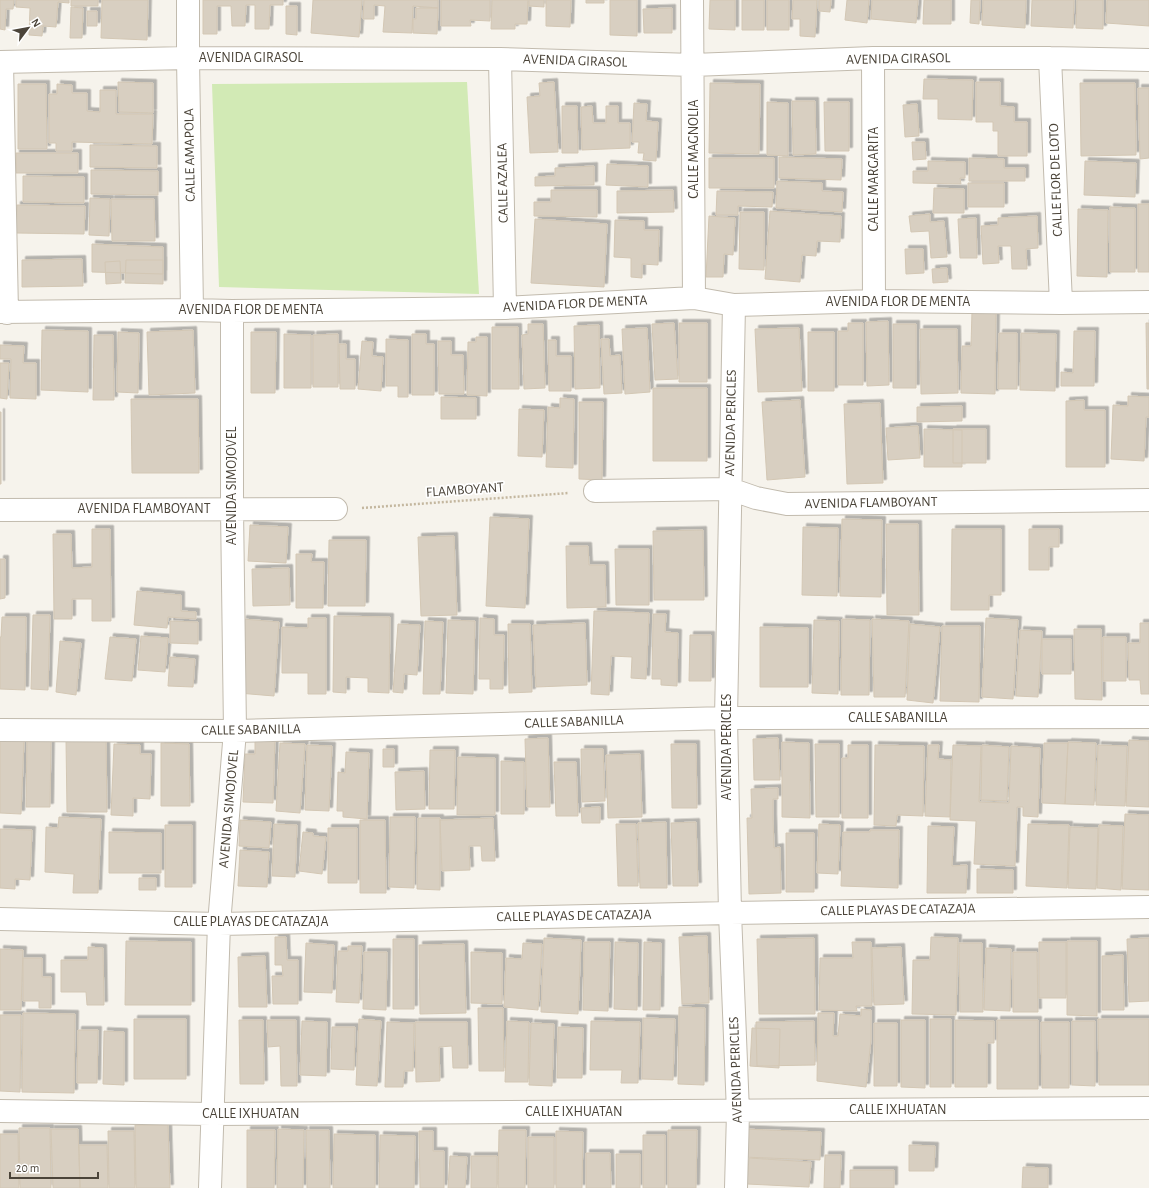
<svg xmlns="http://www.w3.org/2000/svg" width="1149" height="1188" font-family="'Alegreya Sans',sans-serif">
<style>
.green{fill:#d2eab5}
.building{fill:#d8cfc1;stroke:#d3c7b4;filter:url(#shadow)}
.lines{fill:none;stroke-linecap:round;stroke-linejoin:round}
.minor-casing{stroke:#c2bbae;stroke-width:24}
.path{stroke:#c4b79f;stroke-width:2.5;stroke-dasharray:2 2;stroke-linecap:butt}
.minor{stroke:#fff;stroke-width:22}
.labels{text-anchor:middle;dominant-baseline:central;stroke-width:3.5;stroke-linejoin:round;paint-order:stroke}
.street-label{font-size:14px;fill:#4b4439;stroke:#fff}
</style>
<defs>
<filter id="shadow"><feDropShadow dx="3.5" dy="-3.5" stdDeviation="0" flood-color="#0004"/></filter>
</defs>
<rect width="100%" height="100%" fill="#f6f3ec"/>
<path class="green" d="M467 82 479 294 219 287 212 84Z"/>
<path class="building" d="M0 0H14L13 9H6L5 30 0 29Z
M16 0H69V3L58 2 56 27 43 26 42 36 29 35 30 8 16 7Z
M71 0H98V6H71Z
M102 0H148L147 40 101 38Z
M203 0H283V5H270L269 29H255V5H246L245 26H232L231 6H217V34H203Z
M313 0H362L359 37 311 33Z
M364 0H438V8L413 6 412 33 383 32 385 6 374 5V19H363Z
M441 0H490V21L470 20 471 26H441Z
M492 0H528L527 24H515V29H491Z
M529 0H544V7L529 6Z
M546 0H571L570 27 546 26Z
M586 0H604V3H586Z
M610 0H637V36L610 35Z
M710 0H735V30L709 29Z
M742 0H764V30H742Z
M767 0H789V30H767Z
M793 0H817L815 37 800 36V19H792Z
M819 0H831L830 12 819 11Z
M847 0H869L867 23 845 20Z
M872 0H918L916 23 871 19Z
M924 0H951V24H923Z
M971 0H980L979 24 970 23Z
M983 0H1026L1025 28 982 25Z
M1032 0H1074L1073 28 1031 26Z
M1077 0H1103V29L1076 28Z
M1107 0H1149V26L1106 23Z
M286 6H297V35L286 34Z
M71 7 83 8 82 38H70Z
M416 8H438L437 34 413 33V19H416Z
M672 8V33H644L643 9Z
M87 11H97V26H87Z
M924 79 973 80 972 120 938 119V99H923Z
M118 82 153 83V113L119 112Z
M554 82 558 152 530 153 527 97 540 96 539 83Z
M976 82H1000V106L1014 107V122H1027V156H998V131H993V122H976Z
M710 83 760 84 759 154 709 153Z
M1080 83H1135L1136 155 1081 156Z
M18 84H46L47 149H18Z
M57 84 72 85V93H87V111L100 112V90H116V114H153L152 144 72 142V151H56V143H49V94H57Z
M1138 88H1149V158L1140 159Z
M792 101H815L816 154 793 155Z
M767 102 788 103V156L767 155Z
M824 102H849V151H825Z
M634 103 647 104 646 121 658 122 656 161 643 160 644 153H638L639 142H632Z
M917 104 919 136 905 137 903 105Z
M562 106H577L578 153H562Z
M592 106 593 123H606V106H618V123H630V148L582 150 581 107Z
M912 142H925L926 159 913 160Z
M90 145 157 146V168L90 167Z
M16 153H78V173H16Z
M779 157 842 159 841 180 779 178Z
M709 158H774V188H709Z
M969 158 1004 159V168H1025V181H969Z
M928 161 965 162V178H960L961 184 913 183V171H928Z
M1085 161 1136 163 1135 197 1084 195Z
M607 164 648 166V187L606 185Z
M594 166V185L535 186V177L555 176V168Z
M91 170 158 171V195L91 194Z
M23 176 84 177V203L23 202Z
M777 181 822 183V191L843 192 842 212 776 208Z
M968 183H1004V207H968Z
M934 188 964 189V213H933Z
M551 190H597V217L534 216V202H551Z
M673 190 674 212 617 213V191Z
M717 191 773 192 772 207 738 206V215H716Z
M90 198 110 199 109 236 89 235Z
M111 199H154L155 241H112Z
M1138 204H1149V272H1138Z
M17 205 85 206 84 234 16 233Z
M1110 207 1135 208V272H1110Z
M1078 209 1108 210 1107 277 1077 276Z
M770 211 841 216 840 242 817 241 816 256 802 255 800 282 765 279Z
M740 212H764V270L739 269Z
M930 214V222L944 221 947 257 931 258 929 231 911 232 909 216Z
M709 216 735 218 733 255 724 254 723 277H706Z
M1037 216 1038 248 1026 249 1027 269H1012L1011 246H998L999 263 983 264 981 226 998 225V218Z
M976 218 977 258H960L958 219Z
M535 219 607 224 604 287 531 283Z
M615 220 644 221V230H659L658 265 642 264V278L631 277V258L614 257Z
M92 244 163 247V274L92 272Z
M905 249H923L924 273 906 274Z
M82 259 83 286 22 287V260Z
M126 260H163V284L125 283Z
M120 261 121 283 106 284 105 262Z
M947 268 948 282 933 283 932 269Z
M972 311H996L995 394 961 393 962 346H971Z
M888 321 889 385 867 386 866 322Z
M674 323 678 379 655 380 652 324Z
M679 323H707V382H679Z
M848 323H863V385H838V331H848Z
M1146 323H1149V389H1147Z
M528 324H543L545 388 524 389 522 335 528 334Z
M893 324H916V388H893Z
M599 325 600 388 575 389 574 326Z
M492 327H518L519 389H492Z
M647 328 650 392 625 394 622 329Z
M799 328 802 391 758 392 755 329Z
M920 329H957L958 393 921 394Z
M42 330 88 331V392L41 390Z
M193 330 195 393 149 395 147 332Z
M1074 331H1095L1094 386H1061V372L1073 373Z
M118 332 139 333 138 393 117 392Z
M251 332H276L275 393H251Z
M808 332H834V391H808Z
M999 333H1017V389H998Z
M1021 333 1056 334 1055 391 1020 390Z
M284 334 311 335V388H284Z
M338 334V387H313V335Z
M412 334H426V344H434V395H412Z
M94 335H113L114 400H93Z
M476 337H487V396L467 395 468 342H476Z
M386 339 408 340V397H398V386H386Z
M601 339H609L610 356 620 355 622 393 604 394Z
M548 340H556V356H571V391H549Z
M362 341 373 342 372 356 383 357 381 391 358 389Z
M438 341H451V355H463L464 394H439Z
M339 344H346V359H355V389H340Z
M0 345 24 346 23 363H36V399L10 398 11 359H0Z
M0 363H9L7 399 0 398Z
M653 388H707V461H653Z
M1128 396 1149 397V417H1146L1144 461 1111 459 1113 405 1128 406Z
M441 397 476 398V419H441Z
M560 398 574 399 573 468 546 467 548 407 560 408Z
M131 399H198L199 473H132Z
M800 400 805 477 767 480 762 402Z
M1084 400V410H1105V467H1066V401Z
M579 402H603L602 480 579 479Z
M880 403 883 483 847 484 844 404Z
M962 406V421L917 422V407Z
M519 409 544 410 542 457 518 456Z
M0 412H1V484H0Z
M918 426 920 458 888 460 886 428Z
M924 429 962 430V467H924Z
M953 429H986V463H953Z
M490 517 529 519 525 608 486 606Z
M842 519 882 520 881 597 840 596Z
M886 524H918L919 615H887Z
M250 525 288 527 286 563 248 561Z
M803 527 838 528 837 596 802 595Z
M92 529H110L111 621H92V599H72V619H54L53 534H71L72 568 92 567Z
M952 529H1001V595H989V610H951Z
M1029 529H1059V547H1049V570H1029Z
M703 530 704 600H654L653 531Z
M454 536 457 615 421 616 418 537Z
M329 540H366L365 606H328Z
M566 546H588L589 565H605L606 607 567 608Z
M615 549H649V605H616Z
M296 554H312L311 562H324L323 608H296Z
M0 559H5V598L0 599Z
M289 568 290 605 253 606 252 569Z
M137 591 181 595V611L196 612V619L168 617 167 628 134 625Z
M594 611 649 613 646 679 631 678 632 657 611 656 609 695 591 694Z
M653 614H666L665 632 678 633 677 686 661 685V679H652Z
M33 615H50L48 690 31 689Z
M334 616 390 617 389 693 368 692V678L346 677V693L333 692Z
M2 617H26L25 690 0 689V637H1Z
M308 618H326V694H308V673H282V627L308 628Z
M480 618 494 619V635H504L503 689H490V679H479Z
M986 618 1018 620 1013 699 982 697Z
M243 619 279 622 274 696 238 693Z
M842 619 870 620 869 695H841Z
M872 619 909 621 905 697H874Z
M448 620 475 621 473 694 446 693Z
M814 620 839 621 838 694 812 693Z
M170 621 198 622V644L170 643Z
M425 621 443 622 440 694H423Z
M585 623 587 685 536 687 533 625Z
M1140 623H1149V694H1141L1140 680H1129L1128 643H1140Z
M398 624 420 625 417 675 404 674 403 693 393 692Z
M508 624H530L532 692 509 693Z
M910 624 940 627 933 703 907 700Z
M942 626H980L979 702 940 701Z
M760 627 808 628V687H760Z
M1074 629H1101L1102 700 1075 699Z
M1020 630 1042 631 1038 697 1016 696Z
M690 635H711V681H689Z
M141 636 168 638 165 672 138 670Z
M110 637 136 639 132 681 105 679Z
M1103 637H1126V681H1103Z
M1042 639H1071V674H1042Z
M60 641 81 643 76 695 56 692Z
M170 657 195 659 193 687 168 686Z
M255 737 275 738 273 803 243 802 245 754H255Z
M548 738 550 807H527L525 739Z
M778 738 780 780H754L753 739Z
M27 739 51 740 50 807H26Z
M106 739 107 812H67L66 740Z
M0 740 24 741 21 814 0 813Z
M1129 740 1149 741V807L1126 806Z
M782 742 809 743 810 818 782 817Z
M1068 742 1096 743 1094 805 1065 804Z
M161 743 189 744 190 806H161Z
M280 743 305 744 300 813 276 811Z
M1044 743H1068L1065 804 1042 803Z
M114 744 140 745V754H151L150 799 133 798V816L111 815Z
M671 744H696L697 808H672Z
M815 744H839V817H816Z
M307 745 332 746 329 811 305 810Z
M848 745H868V818H842V758H848Z
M875 745 924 746 923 816 897 815 896 826 874 825Z
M928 745H939L938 759 951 760 950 817 925 816Z
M953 745 981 746 979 802 1009 803 1011 746 1040 748 1038 817 1023 816V807H1017L1015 866 974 864 976 821 950 820Z
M982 745 1009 747 1007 801 981 800Z
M1098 745 1127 746 1125 806 1096 805Z
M383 749H394V767H383Z
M581 749H603L605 801 582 802Z
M430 750H455L454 809H429Z
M346 752 369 753 367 819 343 817V811H337L338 772 345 773Z
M640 754 642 817 608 818 606 755Z
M458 757 495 758V815H457Z
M501 761 524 762V814H501Z
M554 762H576L578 816H556Z
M424 771 425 809 396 810 395 772Z
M778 788V799H773V818L774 848 780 847 781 893 749 894 747 818H752L751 789Z
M600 807V823H582L581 808Z
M1125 814 1149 815V890L1122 889Z
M59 817 101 819 98 893H73L74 874 45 872 46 827 58 828Z
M390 817H415L414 888 389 887Z
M418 818H440V890L417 889Z
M493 818 495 861H482L481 846H469L470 870 442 871 440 820Z
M240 820 271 822 269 848 239 846Z
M360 820H385L386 893H360Z
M666 822 667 888H640L638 823Z
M696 822 698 886H673L671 823Z
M274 824 297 825 295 877 272 876Z
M616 824H636L638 886H618Z
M819 824 840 825 838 874 817 873Z
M1028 824 1069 825 1067 888 1026 886Z
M165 825H192V887H165Z
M1099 825 1123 826 1121 890 1097 888Z
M928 826 954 827 952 866 967 865 966 893H927Z
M1070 827 1098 828 1096 889 1068 888Z
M328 828H357V883H328Z
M0 829 32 830 30 880 15 879V889L0 888Z
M870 830H899L898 888 841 886 843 832H870Z
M109 832 161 833V873H109Z
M303 832 313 833V836L326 837 322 874 299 871Z
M786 833H814V892H786Z
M240 850 269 852 267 887 238 886Z
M977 869 1013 870V893H977Z
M139 878H156V890H139Z
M707 936 709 1003 682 1004 679 937Z
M275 937H286L287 960H298V1004H273L272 976H283L282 965H275Z
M931 937 958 938 956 1015 912 1014 913 960H930Z
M544 938 581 940 578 1014 541 1012Z
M814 938 815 1014H759L757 939Z
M1149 938V1001L1129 1002 1127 939Z
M393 939H414V1009H393Z
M126 941 191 942V1005H125Z
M1067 941H1097V1016L1067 1015Z
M584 942H610L608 1011 583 1010Z
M615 942 638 943 637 1010 614 1009Z
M644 942 661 943 660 1010H643Z
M852 942H871L872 1006H856L857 1011 819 1010 820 958H853Z
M1039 942H1066V998H1039Z
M306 943 334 945 332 993 304 992Z
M523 943 542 944 538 1010 504 1007 506 958 522 959Z
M959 943H982L983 1012H960Z
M464 944 466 1013 420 1014 419 945Z
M348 946H362L359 1003 336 1002 338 951H348Z
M88 947 103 948 104 1005H87L86 992H61V960H88Z
M901 947 904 1004 874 1005 872 948Z
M986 948 1011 949 1010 1011 984 1010Z
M0 949 23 950 21 1010H0Z
M364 952H387L386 1010 363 1009Z
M471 952 502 953V1004L471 1003Z
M1013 952H1037L1038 1012H1013Z
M1123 955 1124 1010H1102V956Z
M265 956 267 1007H239L238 957Z
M23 958H42V977H51V1008H39V1001H23Z
M679 1007 705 1008 704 1085 678 1084Z
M478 1008H503L504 1071H479Z
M861 1009 871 1010V1040L866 1087 817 1081 818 1013H834L833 1036H838L840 1014 861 1016Z
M23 1013 75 1014 74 1093 22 1092Z
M0 1015H21L20 1092 0 1091Z
M643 1018 675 1019 673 1080 642 1079Z
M134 1019H186V1079H134Z
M359 1019 381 1021 377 1086 356 1085Z
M930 1019H951V1087H930Z
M1098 1019H1149V1085H1099Z
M239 1020H263L264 1084H240Z
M267 1020H296L297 1086H281L280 1046 268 1047Z
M901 1020H925V1088L901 1087Z
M955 1020 994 1021V1043H987V1087H955Z
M997 1020H1038V1089H997Z
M302 1021 327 1022 326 1076 300 1075Z
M507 1021 529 1022 528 1082H505Z
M591 1021 640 1022 638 1083H621L622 1070H590Z
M814 1021 815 1065 757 1066 756 1022Z
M1072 1021H1095V1086L1072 1085Z
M387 1022 414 1023 413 1071H404L403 1087H385Z
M415 1022H467L468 1068H453L452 1046 439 1047 440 1081 416 1082Z
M1041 1022H1069V1088H1042Z
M531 1023 554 1024 552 1086 529 1085Z
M874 1023H897V1086H874Z
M332 1027H355L354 1070 331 1069Z
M558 1027 583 1028 582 1078H557Z
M752 1028 780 1029 779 1068 750 1066Z
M78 1030H98L97 1083H77Z
M104 1031 124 1032V1085L103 1084Z
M135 1125H168L170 1188H136Z
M19 1128H50L51 1188H20Z
M51 1129H78L80 1188H53Z
M278 1129 304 1130 303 1188H277Z
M742 1129 821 1132 820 1160 742 1157Z
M247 1130H275L274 1188H247Z
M306 1130H329L330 1188H307Z
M499 1130H526L525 1188H498Z
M668 1130H697L696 1188H668Z
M108 1131H134L135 1188H109Z
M419 1131H433V1151H444V1188H420Z
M556 1131 583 1132 582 1188H556Z
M0 1134H18L19 1188H0Z
M334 1134 375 1135V1188H333Z
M380 1135 415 1136 414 1188H379Z
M643 1135H665V1188H643Z
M528 1137H554V1188H528Z
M79 1145H107L108 1188H80Z
M909 1145 935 1146 934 1171H909Z
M586 1153H610L611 1188H586Z
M616 1154H640V1188H616Z
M825 1155H841L840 1188H824Z
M450 1156 467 1157 465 1188H448Z
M471 1156H497V1188H471Z
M749 1158 811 1162 809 1187 747 1184Z
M1023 1167 1048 1168V1188H1022Z
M850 1170H894V1188H850Z"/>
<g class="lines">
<defs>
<path id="minor" d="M188 0V58L192 310
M692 0 694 298
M873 58 874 301
M1050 58 1061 303
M500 59 505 308
M0 62 188 58 500 59 693 65 873 58H1050L1149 60
M2 62 7 313
M734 305 726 718 730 913 738 1112 736 1188
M0 312 192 310 232 311 505 308 694 298 734 305 874 301 1061 303 1149 302
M595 491 730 489 756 498 787 504 1149 500
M0 510 336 509
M0 730 235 731 726 718 1149 717
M0 919 219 924 730 913 1149 907
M0 1111 212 1114 1149 1108
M210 1188 219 924 235 731 232 509V311"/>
</defs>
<use href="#minor" class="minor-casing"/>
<path class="path" d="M362 508 569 493"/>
<use href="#minor" class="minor"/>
</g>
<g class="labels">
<g class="street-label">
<text x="251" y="58">AVENIDA GIRASOL</text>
<text transform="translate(898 59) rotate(-1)">AVENIDA GIRASOL</text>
<text transform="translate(575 61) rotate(2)">AVENIDA GIRASOL</text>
<text transform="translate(694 149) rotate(-90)">CALLE MAGNOLIA</text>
<text transform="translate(190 155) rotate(-91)">CALLE AMAPOLA</text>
<text transform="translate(874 179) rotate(-90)">CALLE MARGARITA</text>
<text transform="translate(1056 180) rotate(-92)">CALLE FLOR DE LOTO</text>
<text transform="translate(503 183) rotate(-91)">CALLE AZALEA</text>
<text x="898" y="302">AVENIDA FLOR DE MENTA</text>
<text transform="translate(575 304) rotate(-3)">AVENIDA FLOR DE MENTA</text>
<text x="251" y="310">AVENIDA FLOR DE MENTA</text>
<text transform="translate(731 423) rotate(-89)">AVENIDA PERICLES</text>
<text transform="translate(232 486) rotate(-90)">AVENIDA SIMOJOVEL</text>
<text transform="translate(465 490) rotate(-4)">FLAMBOYANT</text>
<text transform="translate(871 503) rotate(-1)">AVENIDA FLAMBOYANT</text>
<text x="144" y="509">AVENIDA FLAMBOYANT</text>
<text x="898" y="718">CALLE SABANILLA</text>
<text transform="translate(574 722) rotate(-2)">CALLE SABANILLA</text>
<text transform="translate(251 730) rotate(-1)">CALLE SABANILLA</text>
<text transform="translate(727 747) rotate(-90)">AVENIDA PERICLES</text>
<text transform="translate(229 809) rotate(-85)">AVENIDA SIMOJOVEL</text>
<text transform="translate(898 910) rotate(-1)">CALLE PLAYAS DE CATAZAJA</text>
<text transform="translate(574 916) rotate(-1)">CALLE PLAYAS DE CATAZAJA</text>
<text x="251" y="922">CALLE PLAYAS DE CATAZAJA</text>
<text transform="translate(736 1070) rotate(-92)">AVENIDA PERICLES</text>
<text x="898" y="1110">CALLE IXHUATAN</text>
<text x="574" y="1112">CALLE IXHUATAN</text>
<text x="251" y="1114">CALLE IXHUATAN</text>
</g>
</g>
<g transform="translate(28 28) rotate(58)" stroke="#ffffff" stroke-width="3" paint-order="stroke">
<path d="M0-3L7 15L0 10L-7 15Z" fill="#4b4439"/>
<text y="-6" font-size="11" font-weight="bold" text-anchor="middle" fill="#4b4439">N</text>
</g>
<path d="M10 1172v6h88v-6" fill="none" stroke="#4b4439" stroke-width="2"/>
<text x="16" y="1172" font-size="12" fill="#4b4439" stroke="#ffffff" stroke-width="3" paint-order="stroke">20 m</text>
</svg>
